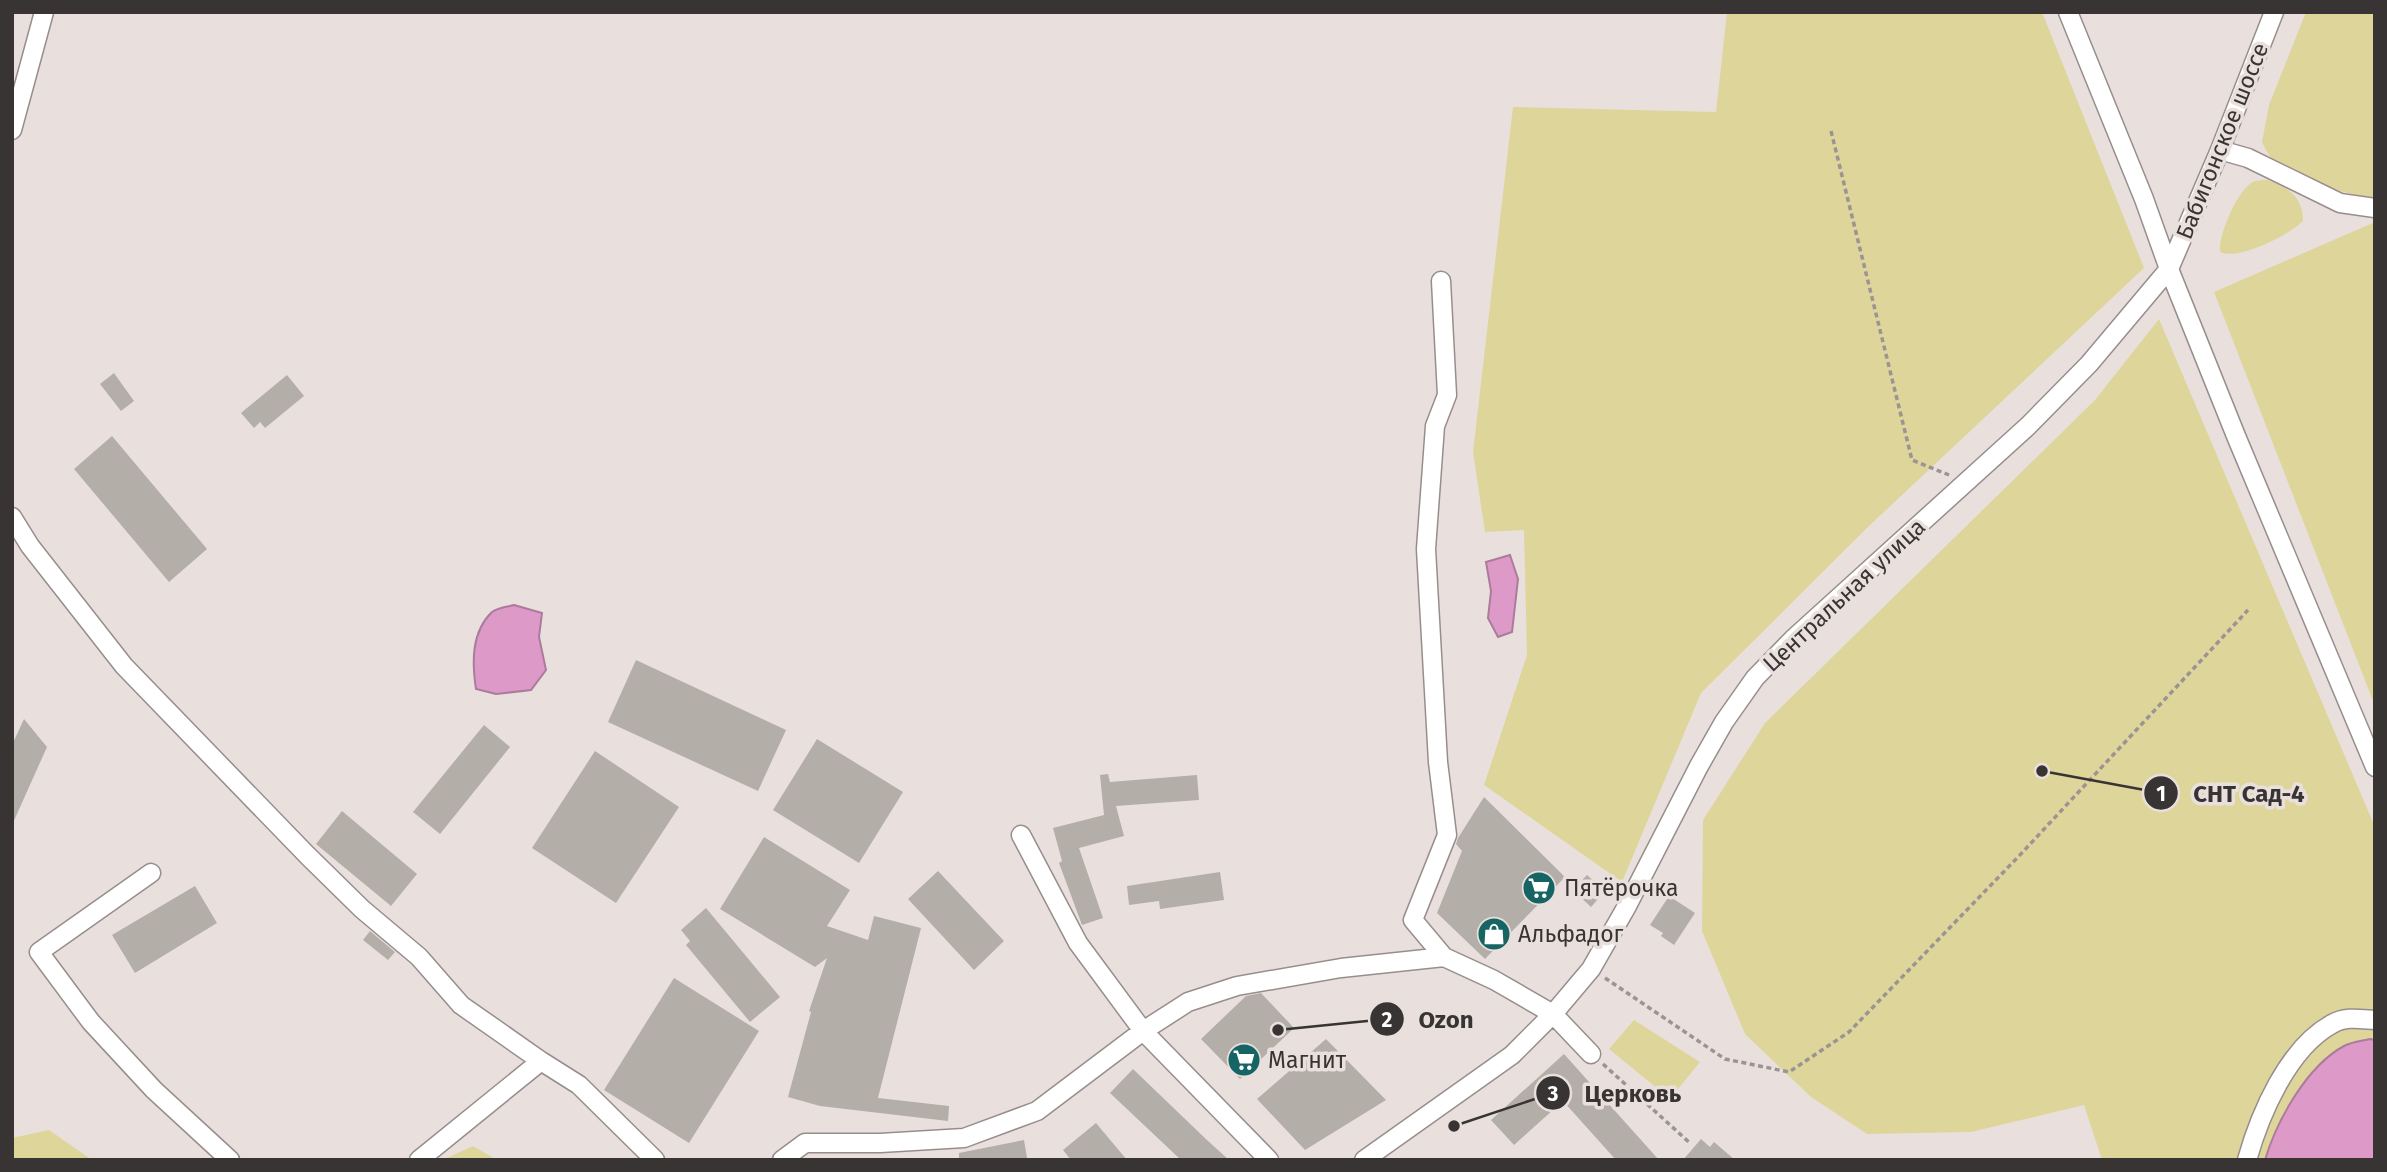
<svg xmlns="http://www.w3.org/2000/svg" width="2387" height="1172" font-family="'Fira Sans',sans-serif">
<style>
.green{fill:#ded59b}
.water{fill:#dd9ac9;stroke:#ab7b9c;stroke-width:2}
.building{fill:#b3aea7}
.lines{fill:none;stroke-linecap:round;stroke-linejoin:round}
.minor-casing{stroke:#978e8c;stroke-width:21}
.path{stroke:#9b9492;stroke-width:3.5;stroke-dasharray:5 3.5;stroke-linecap:butt}
.minor{stroke:#fff;stroke-width:18}
.labels{text-anchor:middle;dominant-baseline:central;stroke-width:7;stroke-linejoin:round;paint-order:stroke}
.street-label{font-size:23px;fill:#373433;stroke:#e9e0dd}
.poi-label{font-size:23px;fill:#373433;stroke:#e9e0dd;text-anchor:start}
.leader{fill:none;stroke:#373433;stroke-width:2.5}
.callout-dot{fill:#373433;stroke:#e9e0dd;stroke-width:2.5}
.mark-label{font-size:21px;text-anchor:middle;font-weight:bold;fill:#fff}
.callout-label{font-size:24px;text-anchor:middle;font-weight:bold;fill:#373433;stroke:#e9e0dd;stroke-width:7;stroke-linejoin:round;paint-order:stroke}
</style>
<rect width="100%" height="100%" fill="#e9e0dd"/>
<path class="green" d="M1727 12H2042L2144 268 1869 526 1701 693 1622 882 1484 785 1527 655 1524 530 1485 532 1473 452 1513 107 1716 112Z
M2306 12H2375V197C2355 200 2290 174 2274 161 2269 156 2265 149 2262 142L2269 105Z
M2267 180C2288 187 2303 197 2303 221 2289 235 2238 261 2220 252 2218 236 2238 187 2255 181 2259 180 2263 180 2267 180Z
M2375 222V706L2214 292Z
M2159 319 2375 827V1040L2370 1039C2356 1045 2338 1050 2326 1058 2302 1075 2273 1132 2265 1160H2102L2084 1105 1971 1132 1867 1134 1811 1097 1745 1034 1702 931 1703 820 1765 723 2095 400Z
M1634 1020 1700 1062 1670 1099 1609 1049Z
M49 1130 92 1160H12V1138Z
M473 1146 497 1160H442Z"/>
<path class="water" d="M1510 555 1518 579 1512 632 1498 637 1488 618 1491 591 1486 562Z
M514 605 542 613 539 637 546 670 531 690 496 694 476 689C472 663 471 632 492 612 497 608 507 607 514 605Z
M2370 1039 2375 1040V1160H2265C2277 1120 2307 1066 2344 1046 2352 1042 2362 1041 2370 1039Z"/>
<path class="building" d="M114 373 134 401 121 411 100 384Z
M287 375 304 396 265 428 260 422 254 428 241 413Z
M112 436 207 549 169 582 74 469Z
M636 660 786 730 758 791 608 722Z
M24 719 47 747 12 825V745Z
M484 725 510 747 440 834 413 812Z
M817 739 903 792 859 863 773 810Z
M595 751 679 807 616 903 532 848Z
M1108 774 1110 782 1197 775 1199 800 1116 806 1124 836 1079 848 1103 918 1082 925 1059 863 1062 861 1053 828 1104 815 1100 775Z
M1484 797 1565 877 1485 959 1437 913 1462 851 1456 844 1458 838Z
M342 811 417 874 391 906 316 844Z
M764 837 850 890 827 926 868 940 874 916 921 928 878 1098 949 1106 948 1121 820 1106 788 1097 811 1012 809 1011 827 958 815 967 720 909Z
M938 871 1004 941 974 970 908 899Z
M1220 872 1224 900 1160 909 1159 901 1129 905 1127 886Z
M1587 875 1605 891 1591 907 1573 890Z
M195 886 217 923 135 973 112 935Z
M1669 896 1695 913 1674 945 1661 936 1663 933 1650 925Z
M706 908 780 997 750 1022 686 945 690 941 681 930Z
M370 931 395 952 388 960 363 940Z
M674 978 759 1031 689 1143 604 1090Z
M1261 993 1294 1028 1240 1079 1201 1039 1246 996Z
M1326 1039 1386 1100 1305 1150 1257 1099Z
M1564 1054 1659 1160H1616L1563 1101 1514 1145 1491 1120Z
M1133 1069 1208 1141 1229 1160H1181L1110 1093Z
M1096 1123 1127 1160H1071L1063 1150Z
M1701 1139 1710 1147 1714 1142 1735 1160H1683Z
M1024 1140 1027 1158 959 1160V1153Z"/>
<g class="lines">
<defs>
<path id="minor" d="M2068 12 2144 199 2169 269 2236 436 2375 767
M12 130 44 12
M2220 150 2248 158 2340 203 2375 208
M1441 281 1447 395 1435 426 1426 549 1438 762 1447 835 1413 920 1444 957
M12 517 30 546 124 666 307 855 362 909 419 957 461 1005 541 1061 579 1085 655 1160
M1021 835 1078 943 1143 1031 1269 1160
M151 873 39 952 91 1022 154 1090 230 1160
M419 1160 541 1061
M782 1160 805 1143H880L964 1138 1037 1111 1143 1031 1188 1002 1237 986 1341 968 1444 957 1494 980 1553 1014 1591 1054
M1364 1160 1512 1055 1553 1014 1591 969 1627 906 1699 766 1724 722 1755 678 1793 639 2028 426 2089 364 2169 269 2220 150 2274 12
M2247 1160C2260 1114 2288 1048 2332 1024 2345 1016 2360 1019 2375 1020"/>
</defs>
<use href="#minor" class="minor-casing"/>
<path class="path" d="M1831 131 1912 460 1949 475
M1605 978 1725 1059 1789 1072 1849 1032 2019 856 2248 610
M1603 1064 1691 1144"/>
<use href="#minor" class="minor"/>
</g>
<defs>
<symbol id="supermarket-disc" viewBox="-11 -11 22 22"><circle r="9.5" fill="#166463" stroke="#e9e0dd"/><path d="M-6-5.5h2.5l.6 2H6L4.5 2H-2.5L-4.4-4H-6ZM-1.5 3.2a1.3 1.3 0 1 0 .1 0ZM3 3.2a1.3 1.3 0 1 0 .1 0Z" fill="#fff"/></symbol>
<symbol id="shop-disc" viewBox="-11 -11 22 22"><circle r="9.5" fill="#166463" stroke="#e9e0dd"/><path d="M-5-2.5h2.3a2.7 3.5 0 0 1 5.4 0H5L5.5 6h-11ZM-1.5-2.5h3a1.5 2.3 0 0 0-3 0Z" fill="#fff"/></symbol>
</defs>
<g fill-rule="evenodd">
<use href="#supermarket-disc" x="1520" y="869" width="38" height="38"/>
<use href="#shop-disc" x="1475" y="915" width="38" height="38"/>
<use href="#supermarket-disc" x="1225" y="1041" width="38" height="38"/>
</g>
<g class="labels">
<g class="street-label">
<text transform="translate(2222 141) rotate(-68)">Бабигонское шоссе</text>
<text transform="translate(1844 595) rotate(-43)">Центральная улица</text>
</g>
<g class="poi-label">
<text x="1564" y="888">Пятёрочка</text>
<text x="1518" y="934">Альфадог</text>
<text x="1268" y="1060">Магнит</text>
</g>
</g>
<path class="leader" d="M2042 771L2161 793M1278 1030L1387 1019M1454 1126L1553 1093"/>
<g class="callout-dot">
<circle cx="2042" cy="771" r="7"/>
<circle cx="1278" cy="1030" r="7"/>
<circle cx="1454" cy="1126" r="7"/>
<circle cx="2161" cy="793" r="18"/>
<circle cx="1387" cy="1019" r="18"/>
<circle cx="1553" cy="1093" r="18"/>
</g>
<g class="mark-label">
<text x="2161" y="801">1</text>
<text x="1387" y="1027">2</text>
<text x="1553" y="1101">3</text>
</g>
<g class="callout-label">
<text x="2249" y="802">СНТ Сад-4</text>
<text x="1446" y="1028">Ozon</text>
<text x="1633" y="1102">Церковь</text>
</g>
<rect width="2387" height="1172" fill="none" stroke="#373433" stroke-width="28"/>
</svg>
